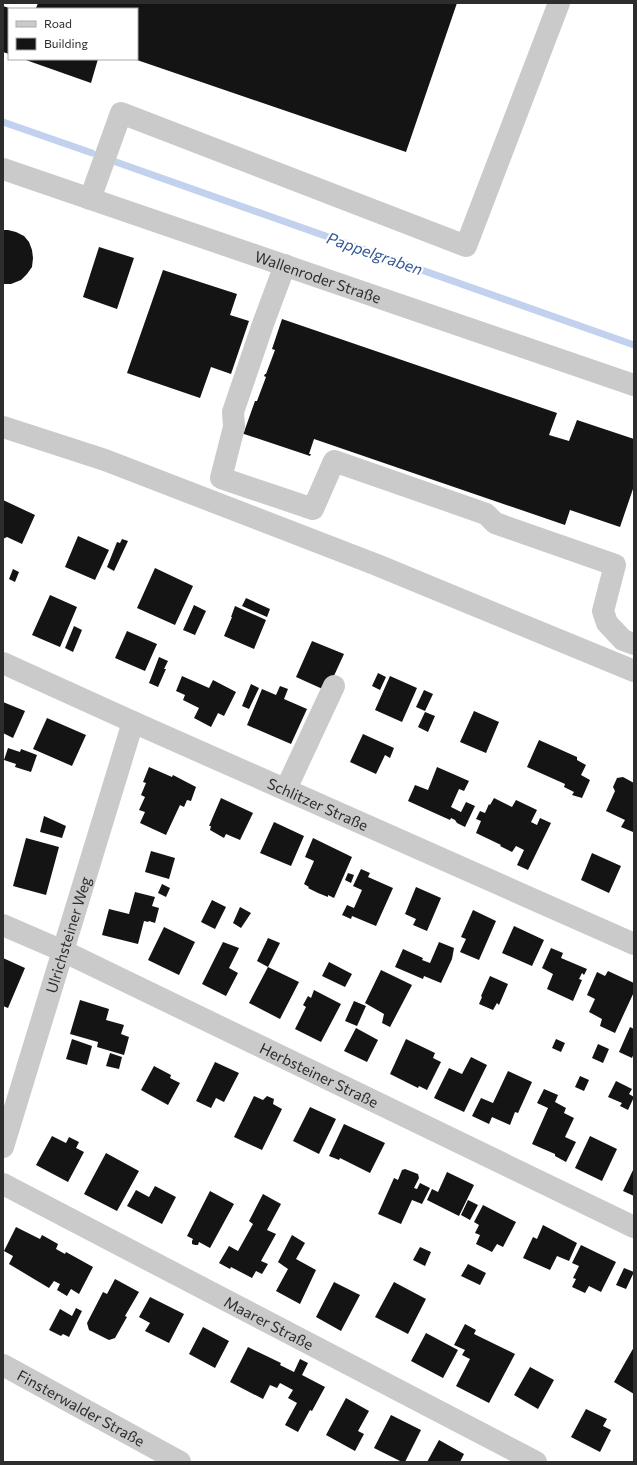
<svg xmlns="http://www.w3.org/2000/svg" width="637" height="1465" font-family="Commissioner,sans-serif">
<style>
.lines{fill:none;stroke-linecap:round;stroke-linejoin:round}
.stream{stroke:#c2d2ee;stroke-width:7}
.building{fill:#141414}
.minor{stroke:#cacaca;stroke-width:22}
.labels{text-anchor:middle;dominant-baseline:central;stroke-width:4;stroke-linejoin:round;paint-order:stroke}
.street-label{font-size:15px;fill:#2d2d2d;stroke:#fff}
.water-label{font-size:16px;font-style:italic;fill:#345895;stroke:#fff}
</style>
<rect width="100%" height="100%" fill="#fff"/>
<g class="lines">
<path class="stream" d="M3 122 92 153
M116 162 634 345"/>
</g>
<path class="building" d="M38 3H457L406 152 137 60V9H39L36 8Z
M3 6 12 9H9V54L3 52Z
M23 59H98L91 83Z
M3 230H8L16 232 24 236 29 242 32 250 33 258 32 267 27 274 21 280 11 284H3Z
M99 247 134 258 117 309 83 297Z
M163 270 237 294 230 315 249 321 231 374 211 367 200 398 127 373Z
M282 319 557 413 549 435 569 441 577 420 634 439V486L620 527 570 510 565 525 314 439 309 454H311L310 456 241 433V431L244 432 255 401H257L266 377 264 376 265 374H266L275 350 272 349Z
M3 500 35 515 22 544 7 537 3 539Z
M78 536 109 550 95 580 65 567Z
M122 539 128 541 114 571 107 567 117 542 120 543Z
M155 568 193 586 175 625 137 608Z
M13 569 19 572 15 582 9 579Z
M50 595 77 607 60 647 32 635Z
M246 598 270 609 267 617 242 606Z
M194 605 206 611 195 635 183 630Z
M235 606 266 620 254 649 224 636 232 617H231Z
M74 626 82 630 73 652 65 648Z
M127 631 157 644 145 671 115 658Z
M312 641 344 654 327 691 296 677Z
M159 657 168 661 164 669H166L158 687 149 683Z
M378 673 386 677 380 690 372 686Z
M182 676 209 688 213 680 236 692 224 716 218 713 211 727 194 718 199 708 183 700 185 695 176 691Z
M390 676 417 688 402 722 375 710Z
M251 684 259 688 249 709 242 706Z
M280 686 288 689 284 699 307 709 291 744 247 725 262 689 276 695Z
M424 690 433 694 425 711 416 707Z
M3 702 25 711 13 738 3 733Z
M474 711 499 722 486 753 460 742Z
M425 712 435 716 428 732 418 727Z
M47 718 86 735 72 766 33 749Z
M363 734 394 748 390 758 385 755 376 774 350 762Z
M539 740 577 757V760L586 765 581 775 590 780 582 798 572 795 574 792 564 787 565 784 527 767Z
M8 748 20 752 21 749 37 755 31 772 15 767 16 764 4 760Z
M149 767 172 777 173 775 196 787 191 801 187 800 184 807 180 805 166 835 140 823 145 812 139 810 145 797 141 795 146 783 143 782Z
M437 767 469 781 464 791 459 789 451 807 461 812 466 802 475 806 465 827 457 823 455 820 451 818 450 820 408 801 415 785 428 790Z
M623 777 634 783V829L633 832 621 827 625 820 606 811 615 791 613 787 617 778Z
M221 798 253 813 240 840 226 834 224 838 210 830 211 826H209Z
M494 798 512 807 516 800 537 810 531 822 537 825 540 818 551 823 528 870 517 865 524 850 516 846 512 852 500 846 501 845 476 833 481 821 476 819 480 811 485 813 489 804 490 805Z
M44 816 66 826 62 838 40 832Z
M274 822 304 836 291 866 260 853Z
M26 838 59 847 46 895 13 886Z
M313 838 352 857 334 898 328 895V897L318 893 308 888 309 887 304 884 314 861 305 857Z
M151 851 175 858 169 879 145 872Z
M592 853 621 866 609 893 581 880Z
M361 869 370 873 368 877 393 888 376 926 352 916 351 919 342 915 347 905 354 908 362 890 353 886Z
M348 873 354 875 351 883 345 880Z
M162 884 170 888 166 897 158 893Z
M416 887 441 898 427 931 413 925 416 919 405 914Z
M135 892 155 897 152 906 159 908 155 923 149 921 148 922 144 921 138 944 102 935 109 909 129 914Z
M212 900 226 907 215 929 201 922Z
M240 907 251 913 241 928 233 923Z
M473 910 496 921 479 960 460 952 466 939 461 937Z
M514 926 544 940 532 966 502 953Z
M164 927 195 942 179 975 148 960Z
M268 938 280 943 268 967 257 961Z
M223 942 239 948 229 968 238 973 226 996 202 984Z
M439 942 454 948 452 959 441 983 424 976 423 979 395 967 403 949 423 958 422 960 430 963Z
M551 948 563 953 561 958 587 969 584 975 582 973 579 979 582 980 573 1001 547 989 553 974 542 968Z
M3 958 25 968 8 1008 3 1006Z
M329 962 352 974 345 987 322 976Z
M268 967 299 982 280 1019 249 1003Z
M381 970 412 985 390 1027 382 1023 384 1014 365 1003Z
M608 971 634 983V992L615 1033 600 1026 602 1019 589 1012 595 999 587 995 597 972 605 976Z
M490 976 508 984 499 1005 497 1003 493 1010 479 1004 482 997 481 996Z
M314 990 341 1004 321 1042 295 1029 306 1007 303 1005 308 996 311 998Z
M80 1000 109 1009 106 1020 124 1025 121 1034 129 1037 124 1055 97 1047 98 1042 70 1034Z
M354 1001 366 1006 357 1026 345 1021Z
M630 1027 634 1029V1053L632 1058 619 1052Z
M356 1028 378 1040 367 1062 344 1051Z
M72 1039 92 1046 87 1065 66 1059Z
M406 1039 435 1053 433 1058 441 1062 427 1090 419 1086 418 1088 390 1074Z
M556 1039 565 1043 561 1052 552 1048Z
M598 1044 609 1049 603 1063 592 1058Z
M110 1053 122 1057 119 1069 106 1066Z
M471 1057 487 1065 464 1112 434 1098 449 1068 462 1074Z
M215 1062 239 1073 224 1102 216 1098 211 1108 196 1101Z
M154 1066 171 1075 170 1078 180 1083 168 1105 141 1090Z
M508 1071 532 1082 518 1113 515 1112 510 1125 492 1117 489 1124 472 1116 481 1098 493 1103Z
M580 1076 589 1080 584 1091 575 1087Z
M616 1081 632 1089 629 1094 634 1097 628 1110 620 1106 622 1103 608 1097Z
M544 1089 558 1095 555 1102 566 1108 564 1113 574 1118 565 1137 576 1142 566 1162 555 1156V1154L532 1144 548 1108 537 1103Z
M254 1096 263 1100 267 1096 274 1099 273 1104 282 1109 262 1150 234 1137Z
M310 1107 336 1119 319 1154 293 1141Z
M344 1124 385 1143 370 1173 340 1158 339 1160 329 1156Z
M52 1136 66 1143 69 1137 79 1142 76 1148 84 1152 68 1182 36 1165Z
M590 1136 617 1149 602 1181 575 1168Z
M106 1153 139 1171 117 1211 84 1194Z
M634 1168V1196L623 1191Z
M405 1169 418 1174 419 1178 414 1188 417 1189 420 1183 430 1188 422 1204 412 1200 401 1224 378 1214 394 1178 398 1180 402 1170Z
M447 1172 474 1185 459 1216 427 1200 432 1189 438 1192Z
M155 1186 176 1197 162 1224 127 1206 136 1190 149 1197Z
M210 1191 234 1204 210 1248 199 1242 198 1245H195L192 1244V1241L193 1239 187 1236Z
M263 1194 281 1204 267 1230 276 1234 261 1261 268 1264 262 1274 256 1271 252 1278 231 1267 230 1269 219 1263 229 1246 238 1251 253 1224 249 1221Z
M468 1200 478 1205 470 1220 461 1215Z
M483 1205 516 1222 503 1247 497 1244 492 1252 476 1244 480 1235 475 1233 479 1225 474 1222Z
M543 1225 577 1243 569 1261 557 1256 550 1270 523 1258 533 1237 537 1239Z
M16 1227 40 1239 42 1235 58 1244 56 1249 65 1254 66 1252 93 1267 79 1294 71 1289 67 1296 57 1290 60 1284 54 1281 49 1288 9 1264 13 1256 4 1251Z
M292 1235 305 1243 296 1259 316 1270 300 1304 276 1291 288 1269 278 1262Z
M581 1245 616 1262 601 1292 589 1286 585 1293 572 1287 576 1279 573 1278 579 1266 572 1263Z
M420 1247 431 1252 425 1266 413 1260Z
M468 1264 486 1273 480 1285 461 1276Z
M624 1268 634 1272 626 1289 616 1285Z
M115 1279 139 1292 125 1316 127 1317 115 1338 109 1340 89 1330 87 1323 103 1292 107 1294Z
M334 1282 360 1295 341 1331 316 1317Z
M394 1282 426 1299 408 1334 375 1317Z
M150 1297 184 1314 169 1343 145 1331 150 1323 139 1317Z
M76 1308 82 1311 69 1337 63 1334 61 1336 49 1330 60 1309 72 1316Z
M465 1324 476 1330 474 1334 515 1354 489 1403 456 1386 470 1359 462 1355 465 1350 454 1345Z
M203 1327 229 1341 215 1368 189 1354Z
M426 1333 458 1350 443 1378 411 1361Z
M248 1347 281 1363 280 1365 294 1372 300 1359 308 1363 302 1375 325 1387 312 1411 310 1410 298 1432 285 1425 297 1403 288 1398 293 1390 280 1383 277 1388 270 1385 263 1399 230 1382Z
M634 1347V1394L614 1382Z
M530 1367 554 1380 538 1409 514 1395Z
M346 1398 369 1411 358 1431 364 1434 355 1451 326 1435Z
M586 1409 607 1419 603 1426 611 1430 600 1452 571 1437Z
M391 1415 421 1430 405 1462H402L374 1448Z
M439 1440 464 1454 460 1462H427Z"/>
<g class="lines">
<g class="minor">
<path id="s1" d="M3 169 634 385"/>
<path d="M90 199 121 113 466 246 559 3"/>
<path d="M285 265 263 324 233 412 234 427 221 478 313 509 334 461 486 514 495 523 615 565 603 611 607 623 623 640 634 644"/>
<path d="M3 427 105 460 377 565 634 671"/>
<path id="s2" d="M3 663 133 722 634 944"/>
<path d="M286 789 334 686"/>
<path id="s3" d="M3 925 63 951 634 1227"/>
<path id="s4" d="M3 1147 133 722"/>
<path id="s5" d="M3 1184 536 1462"/>
<path id="s6" d="M3 1365 180 1462"/>
</g>
</g>
<g class="labels">
<g class="street-label">
<text stroke="none"><textPath href="#s1" startOffset="333">Wallenroder Straße</textPath></text>
<text stroke="none"><textPath href="#s2" startOffset="345">Schlitzer Straße</textPath></text>
<text stroke="none"><textPath href="#s4" startOffset="222">Ulrichsteiner Weg</textPath></text>
<text stroke="none"><textPath href="#s3" startOffset="350">Herbsteiner Straße</textPath></text>
<text stroke="none"><textPath href="#s5" startOffset="300">Maarer Straße</textPath></text>
<text stroke="none"><textPath href="#s6" startOffset="89">Finsterwalder Straße</textPath></text>
</g>
<g class="water-label">
<text transform="translate(375 253) rotate(19)">Pappelgraben</text>
</g>
</g>
<rect width="637" height="1465" fill="none" stroke="#2d2d2d" stroke-width="8"/>
<rect x="8" y="8" width="130" height="52" fill="#ffffff" stroke="#ababab"/>
<rect x="16" y="21" width="20" height="6" fill="#cacaca" stroke="#ababab"/>
<text x="44" y="28" font-size="12" fill="#2d2d2d">Road</text>
<rect x="16" y="38" width="20" height="12" fill="#141414" stroke="#ababab"/>
<text x="44" y="48" font-size="12" fill="#2d2d2d">Building</text>
</svg>
